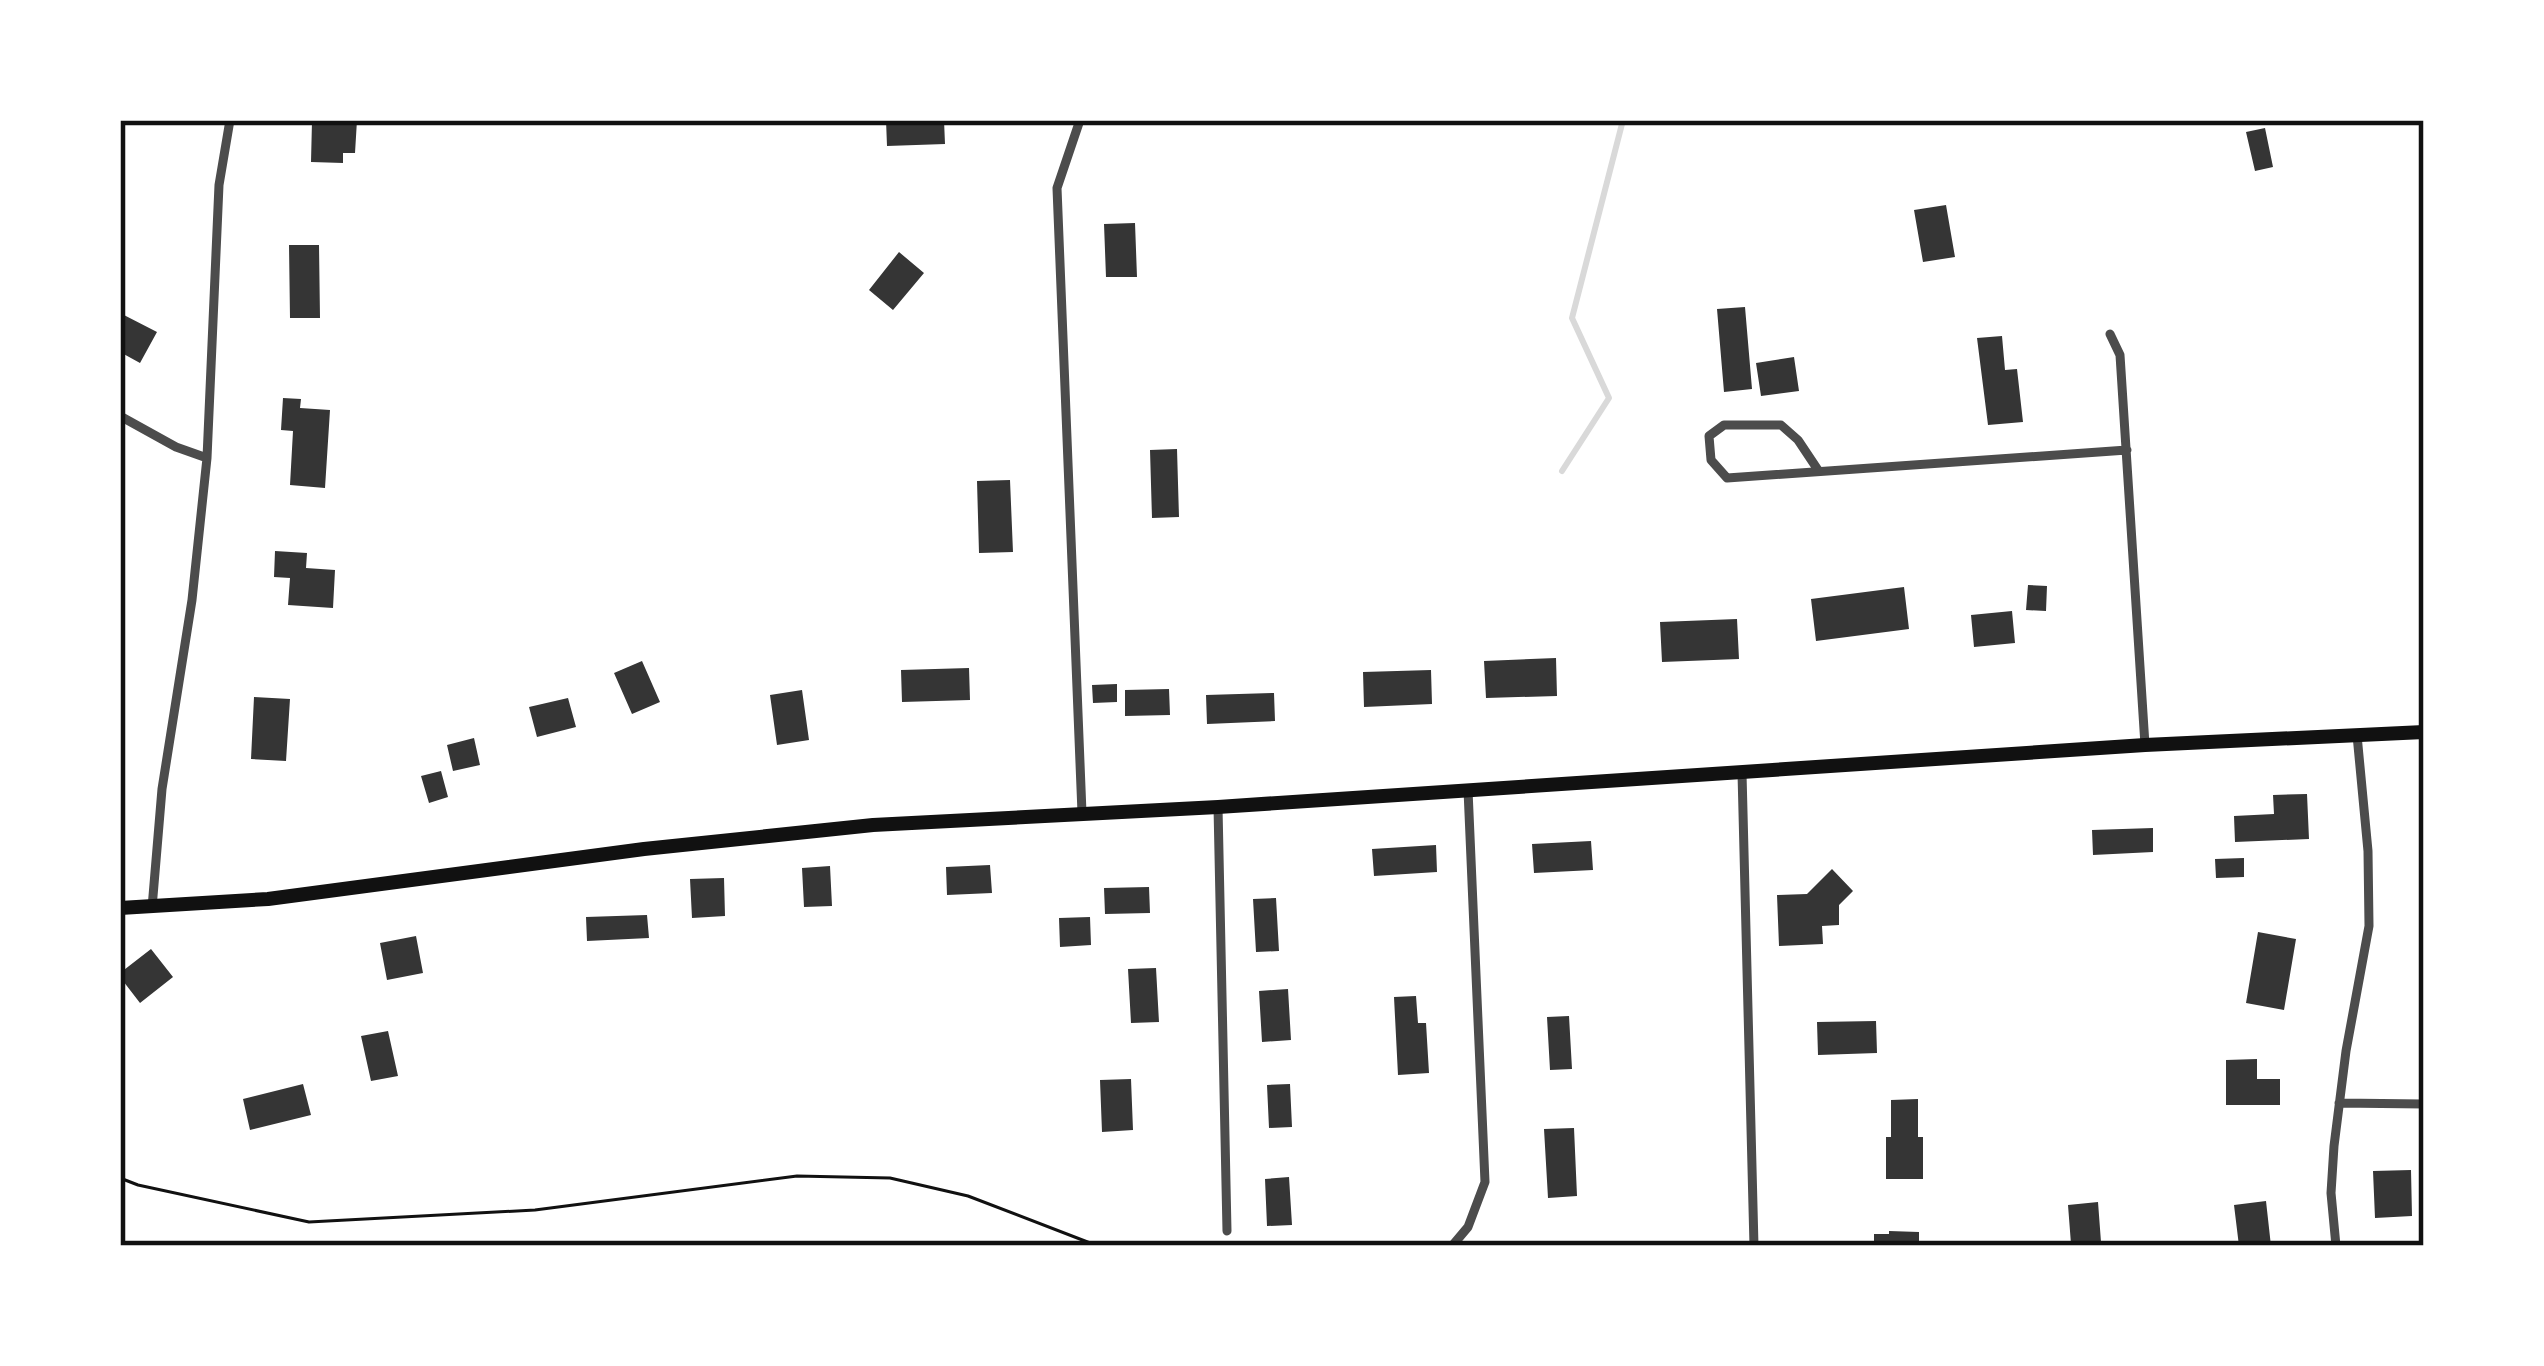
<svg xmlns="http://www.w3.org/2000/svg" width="2544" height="1366" font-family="'Times New Roman',serif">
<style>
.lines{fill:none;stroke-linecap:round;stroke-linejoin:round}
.stream{stroke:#d9d9d9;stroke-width:6}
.building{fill:#353535}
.path{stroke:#111;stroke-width:3}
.minor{stroke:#4c4c4c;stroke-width:9}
.primary{stroke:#111;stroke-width:14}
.neatline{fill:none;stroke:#111;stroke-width:4.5}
</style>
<rect width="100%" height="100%" fill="#fff"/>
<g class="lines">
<path class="stream" d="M1562 471 1609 398 1572 318 1623 120"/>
</g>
<path class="building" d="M336 120H357L355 153H343V163L311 162 312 121Z
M886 120H944L945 144 887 146Z
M2265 128 2273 167 2255 171 2246 132Z
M1946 205 1955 257 1923 262 1914 210Z
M1135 223 1137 277H1106L1104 224Z
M289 245H319L320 318H290Z
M899 252 924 273 893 310 869 290Z
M1745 307 1752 389 1724 392 1717 309Z
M120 313 157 332 140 363 120 352Z
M2002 336 2005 370 2017 369 2023 422 1988 425 1977 338Z
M1794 357 1799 391 1761 396 1756 363Z
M283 398 301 399 300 408 330 410 325 488 290 485 293 431 281 430Z
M1177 449 1179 517 1152 518 1150 450Z
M1010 480 1013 552 979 553 977 481Z
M275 551 307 553 306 568 335 570 333 608 288 605 290 578 274 577Z
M2028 585 2047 586 2046 611 2026 610Z
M1904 587 1909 629 1816 641 1811 599Z
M2012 611 2015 643 1974 647 1971 615Z
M1737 619 1739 659 1662 662 1660 622Z
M1556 658 1557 696 1486 698 1484 661Z
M642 661 660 702 632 714 614 673Z
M969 668 970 700 902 702 901 670Z
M1431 670 1432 704 1364 707 1363 672Z
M1117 684V702L1093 703 1092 685Z
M1169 689 1170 715 1125 716V690Z
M802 690 809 740 777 745 770 695Z
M1274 693 1275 721 1207 724 1206 695Z
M254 697 290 699 286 761 251 759Z
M568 698 576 727 537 737 529 707Z
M474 738 480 765 453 771 447 745Z
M441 771 448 797 429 803 421 776Z
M2307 794 2309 839 2235 842 2234 816 2274 814 2273 795Z
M2153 828V852L2093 855 2092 830Z
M1591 841 1593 870 1534 873 1532 844Z
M1436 845 1437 872 1374 876 1372 849Z
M2244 858V877L2216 878 2215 859Z
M990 865 992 893 947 895 946 867Z
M830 866 832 906 804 907 802 868Z
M1832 869 1853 891 1839 905V925L1822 926 1823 944 1779 946 1777 895 1807 894Z
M724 878 725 916 692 918 690 879Z
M1149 887 1150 913 1105 914 1104 888Z
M1276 898 1279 951 1256 952 1253 899Z
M647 915 649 938 587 941 586 917Z
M1090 917 1091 945 1060 947 1059 918Z
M2258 932 2296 939 2284 1010 2246 1003Z
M416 936 423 973 387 980 380 943Z
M151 949 173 977 140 1003 120 977V973Z
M1156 968 1159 1022 1131 1023 1128 969Z
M1288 989 1291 1040 1262 1042 1259 991Z
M1416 996 1418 1023H1426L1429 1073 1398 1075 1394 997Z
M1569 1016 1572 1069 1550 1070 1547 1017Z
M1876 1021 1877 1053 1818 1055 1817 1022Z
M388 1031 398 1076 371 1081 361 1036Z
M2257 1059V1079H2280V1105H2226V1060Z
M1131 1079 1133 1130 1102 1132 1100 1080Z
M303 1084 311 1115 250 1130 243 1099Z
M1290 1084 1292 1127 1269 1128 1267 1085Z
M1918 1099V1137H1923V1179H1886V1137H1891V1100Z
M1574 1128 1577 1196 1548 1198 1544 1129Z
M2411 1170 2412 1216 2375 1218 2373 1171Z
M1289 1177 1292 1225 1267 1226 1265 1179Z
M2266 1201 2271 1246H2239L2234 1205Z
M2098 1202 2101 1242 2071 1244 2068 1205Z
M1889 1231 1919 1232V1246H1874V1234H1889Z"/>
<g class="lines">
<path class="path" d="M120 1178 138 1185 309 1222 535 1210 797 1176 890 1178 968 1196 1098 1246"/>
<path class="minor" d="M1080 120 1057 188 1082 813
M2110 334 2120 355 2145 745
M120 416 176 447 207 458
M1818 470 1798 440 1781 425H1724L1709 436 1711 460 1727 478 2127 450
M1742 773 1754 1246
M1218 807 1227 1231
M152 908 162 789 192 600 207 458 219 185 230 120
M2339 1103 2424 1104
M1452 1246 1468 1227 1485 1182 1468 790
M2336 1246 2331 1193 2334 1146 2346 1051 2369 926 2368 851 2357 735"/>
<path class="primary" d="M120 908 268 899 644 849 873 825 1218 807 2145 745 2424 732"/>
</g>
<rect width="2544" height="1366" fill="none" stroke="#ffffff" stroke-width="246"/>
<rect x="123" y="123" width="2298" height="1120" class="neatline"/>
</svg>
